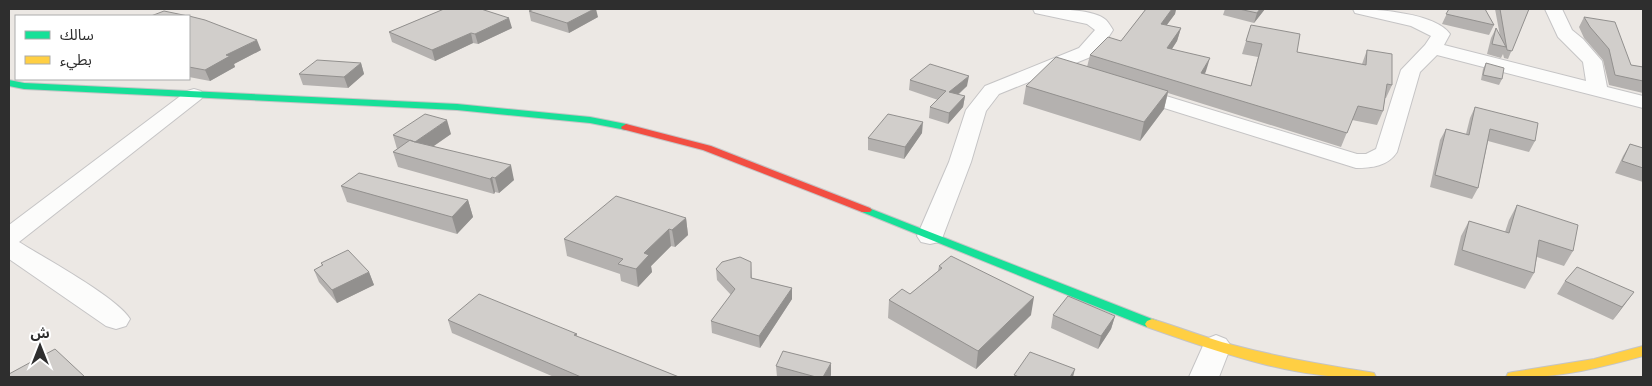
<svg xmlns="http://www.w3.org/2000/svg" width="1652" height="386" font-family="Ubuntu,'Noto Sans Arabic',sans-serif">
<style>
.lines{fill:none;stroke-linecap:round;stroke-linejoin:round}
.street-casing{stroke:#c5c4c5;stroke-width:2}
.fast-casing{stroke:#c5c4c5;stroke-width:2}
.slow-casing{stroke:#c5c4c5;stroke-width:2}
.jam-casing{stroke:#c5c4c5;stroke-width:2}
.street{fill:#fcfcfb;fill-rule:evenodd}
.fast{fill:#16e098;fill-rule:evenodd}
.slow{fill:#ffcf43;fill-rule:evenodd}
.jam{fill:#f24e42;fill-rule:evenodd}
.wall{fill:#b4b1af}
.shaded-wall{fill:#92908e}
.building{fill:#d1cecb;stroke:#92908e}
</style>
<rect width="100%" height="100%" fill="#ece8e4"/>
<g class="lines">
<defs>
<path id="street" d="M1033 9C1050 9 1093 8 1106 20 1109 23 1111 27 1113 30L1104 44 1093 56 999 94 986 111 971 162 943 236 939 242 930 244 921 242 917 236 949 162 966 110 985 86 1079 48 1095 30 1087 24 1035 13Z
M1353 9C1376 9 1436 13 1450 34L1444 45 1586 81 1583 62 1558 37 1545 9H1562L1572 30 1583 39 1602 61 1607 87 1643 96V108L1437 55 1420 72 1397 152C1388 166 1372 168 1356 168L1129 97 1126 93 1129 89 1136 87 1143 89 1357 154H1366L1376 149 1401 70 1425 45 1431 36 1411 26 1355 13Z
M194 89 201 91 204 95 201 99 19 242C43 257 118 298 130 319L126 326 116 329 106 326 9 259V225L187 91Z
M1216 335 1226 339 1231 346 1219 377H1189L1206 339Z"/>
<path id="fast" d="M9 80 24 83 457 104 590 117 626 124 631 127 626 130 590 123 457 110 24 89 9 86Z
M866 207 1157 321 1159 324 1157 327H1147L862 212 860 210 862 208Z"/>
<path id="slow" d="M1152 319C1179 327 1205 338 1233 345 1278 357 1323 365 1369 372L1374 373 1376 377C1301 382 1218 352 1147 327L1145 324 1147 321Z
M1643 346V356C1598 368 1553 380 1506 377L1508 373 1513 372 1594 359Z"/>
<path id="jam" d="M626 124 711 146 870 208 872 210 870 212H862L703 150 622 129 621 127Z"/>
</defs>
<use href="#street" class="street-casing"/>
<use href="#fast" class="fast-casing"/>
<use href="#slow" class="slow-casing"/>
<use href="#jam" class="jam-casing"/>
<use href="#street" class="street"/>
<use href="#fast" class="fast"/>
<use href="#slow" class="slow"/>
<use href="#jam" class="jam"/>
</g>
<path class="wall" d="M444 9H484H483L512 28 478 44 473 43 435 61 392 42 389 32Z
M1146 9H1176L1175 14 1166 25 1181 28 1177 41 1172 49 1206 71 1205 74 1251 86 1258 57 1242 54 1251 25 1297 52 1362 64 1367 50 1392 85 1386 98H1385L1383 111 1377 125 1352 120 1341 147 1168 93 1164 109 1140 141 1023 104 1026 86 1087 67 1090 55 1121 41Z
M1225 9H1265L1254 23 1223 15Z
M1449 9 1494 25 1489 35 1442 24Z
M1495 9H1529L1508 59 1504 58 1503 54 1501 58 1487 54 1491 38 1496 28 1500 36Z
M529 11 598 17 569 33 531 21Z
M189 16 261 50 234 64 235 67 210 81 189 77Z
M1584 17 1631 65 1643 67V93L1609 85 1603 60 1584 38 1579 27Z
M361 63 364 74 348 88 303 85 299 74Z
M1486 63 1502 79 1499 85 1481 80 1483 69Z
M910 80 967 86 958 95 965 96 963 107 948 124 929 118 930 107 938 100 909 90Z
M1475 107 1535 141 1529 152 1488 141 1478 188 1472 199 1430 187 1440 140 1446 129 1466 134 1470 118Z
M922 133 904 159 868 150V138Z
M451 134 434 146 514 180 499 193 495 192 494 194 398 167 393 152 397 149 393 135Z
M1630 144 1643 148V182L1615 173 1623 156Z
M341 186 468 200 473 217 457 234 347 202Z
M1517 205 1573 251 1564 266 1537 257 1534 273 1525 289 1454 265 1461 236 1469 221 1505 232 1509 220Z
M686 218 688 235 675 247 671 246 651 266 652 272 638 287 621 281 620 274 567 256 564 239Z
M751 262 752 278 792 288V299L760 348 712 333 711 321 731 295 717 280 716 269Z
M321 263 369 272 374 285 337 303 319 282 314 270 322 266Z
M939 266 1031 315 976 369 888 318 889 300 910 294 938 271Z
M1565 281 1625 304 1613 320 1557 294Z
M1053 315 1115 316 1111 329 1098 349 1051 328Z
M448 320 577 334V337L679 377H554L452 333Z
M776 366 831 375 830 377H777Z"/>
<path class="shaded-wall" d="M594 9H596L598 17 569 33 567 23Z
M1172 9H1176L1175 14 1158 37 1161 24Z
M1260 9H1265L1254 23 1257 13Z
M509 18 512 28 478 44 475 34Z
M1181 28 1177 41 1164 61 1167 48Z
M471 33 473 43 435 61 432 50Z
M257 40 261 50 234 64 235 67 210 81 205 70 226 55Z
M1210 58 1206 71 1197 86 1201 73Z
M361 63 364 74 348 88 344 77Z
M969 76 967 86 948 103 949 92Z
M1168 91 1164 109 1140 141 1144 122Z
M965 96 963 107 948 124 949 113Z
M447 120 451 134 419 156 415 142Z
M923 122 922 133 904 159 905 147Z
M511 165 514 180 499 193 495 178Z
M492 177 495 192 494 194 490 179Z
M468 200 473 217 457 234 452 217Z
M686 218 688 235 675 247 672 230Z
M669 229 671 246 651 266 652 272 638 287 636 269 644 253Z
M369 272 374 285 337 303 332 290Z
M792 288V299L760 348 759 336Z
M1634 292 1613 320 1622 307Z
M1034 297 1031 315 976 369 978 351Z
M1115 316 1111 329 1098 349 1101 336Z
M831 363V375L830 377H823Z
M1075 369 1073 377H1070Z"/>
<path class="building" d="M444 9H481L509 18 475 34 471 33 432 50 389 32Z
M534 9H594L567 23 529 11Z
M1146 9H1172L1161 24 1181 28 1167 48 1210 58 1201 73 1251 86 1262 44 1246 41 1251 25 1300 34 1297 52 1366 65 1367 50 1392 54V85L1387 84 1383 111 1358 106 1347 133 1090 55 1108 37 1121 41Z
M1239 9H1260L1257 13Z
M1449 9H1485L1494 25 1446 14Z
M1500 9H1529L1512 51 1507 50Z
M164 11 188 16H151Z
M189 16 205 20 257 40 226 55 230 56 205 70 189 67Z
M1584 17 1615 22 1631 65 1643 67V81L1615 75 1609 49 1590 27Z
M1496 28 1506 47 1492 44Z
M1056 57 1168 91 1144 122 1026 86Z
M317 60 361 63 344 77 299 74Z
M1486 63 1504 68 1502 79 1483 75Z
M930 64 969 76 949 92 965 96 949 113 930 107 946 91 910 80Z
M1475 107 1538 123 1535 141 1490 129 1478 188 1435 175 1446 129 1469 135Z
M425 114 447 120 415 142 511 165 495 178 492 177 490 179 393 152 410 140 415 142 393 135Z
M888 114 923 122 905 147 868 138Z
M1630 144 1643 148V168L1622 161Z
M359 173 468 200 452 217 341 186Z
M616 196 686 218 672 230 669 229 644 253 649 255 636 269 618 264 623 259 564 239Z
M1517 205 1578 225 1573 251 1539 240 1534 273 1462 250 1469 221 1509 233Z
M348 250 369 272 332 290 314 270 323 265 321 263Z
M951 256 1034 297 978 351 889 300 902 289 910 294 942 268 939 266Z
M740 257 751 262V278L792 288 759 336 711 321 735 289 716 269 722 262Z
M1577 267 1634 292 1622 307 1565 281Z
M479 294 577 334 574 335 679 377H581L448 320Z
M1068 296 1115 316 1101 336 1053 315Z
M55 349 85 377H9V374Z
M783 351 831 363 823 377H816L776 366Z
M1030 352 1075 369 1070 377H1019L1014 375Z"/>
<rect width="1652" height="386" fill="none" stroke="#2e2e2e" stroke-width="20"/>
<rect x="15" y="15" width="175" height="65" fill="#ffffff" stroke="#ababab"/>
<rect x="25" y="31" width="25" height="8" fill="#16e098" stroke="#ababab"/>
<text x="60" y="40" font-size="15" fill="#2e2e2e">سالك</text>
<rect x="25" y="56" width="25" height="8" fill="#ffcf43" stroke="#ababab"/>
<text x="60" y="65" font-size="15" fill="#2e2e2e">بطيء</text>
<g transform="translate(40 346)" stroke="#ffffff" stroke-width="4" paint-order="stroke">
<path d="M0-4L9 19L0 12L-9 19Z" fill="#2e2e2e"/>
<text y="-8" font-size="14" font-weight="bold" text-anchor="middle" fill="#2e2e2e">ش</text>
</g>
</svg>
